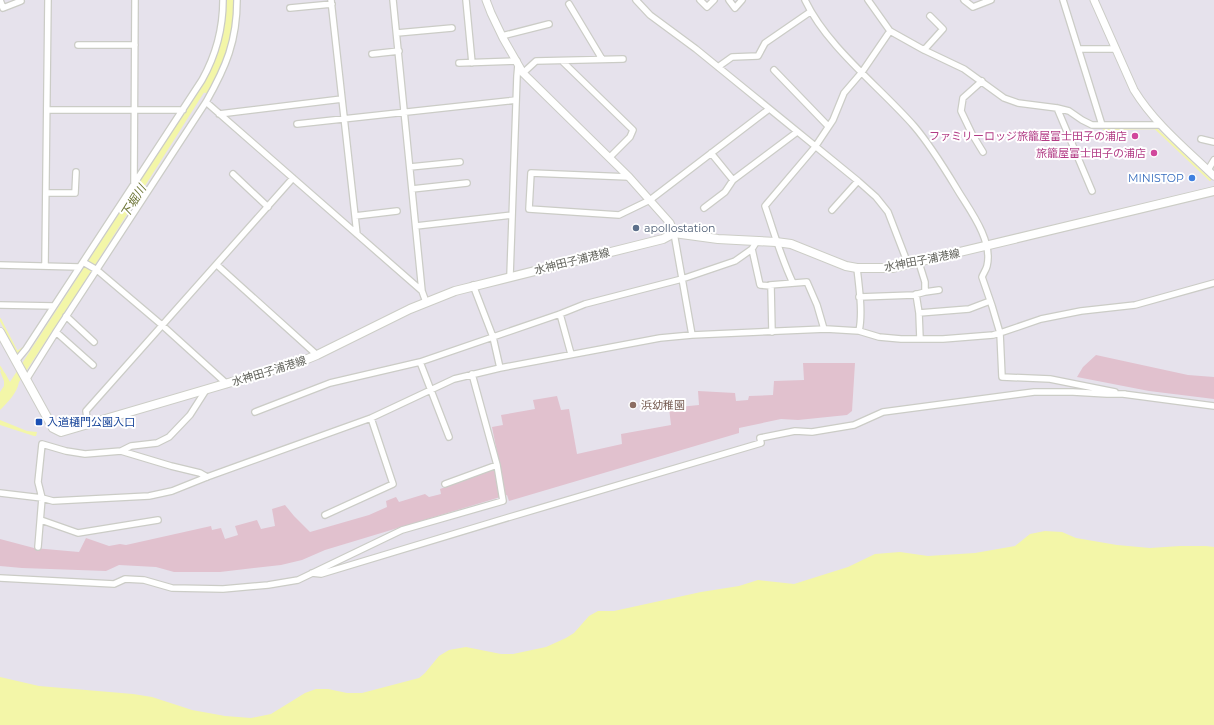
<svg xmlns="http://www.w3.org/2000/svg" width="1214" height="725" font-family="Montserrat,'Noto Sans JP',sans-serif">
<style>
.green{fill:#e1c1ce}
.water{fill:#f3f6a8}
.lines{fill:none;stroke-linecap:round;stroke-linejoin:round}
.stream{stroke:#f3f6a8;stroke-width:2}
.river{stroke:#f3f6a8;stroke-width:12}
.minor-casing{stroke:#cbccc6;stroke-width:8}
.tertiary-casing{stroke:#cbccc6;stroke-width:9}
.secondary-casing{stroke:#cccdc6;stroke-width:10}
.minor{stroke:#fff;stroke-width:5.5}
.tertiary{stroke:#fff;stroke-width:7}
.secondary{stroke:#fff;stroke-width:8}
.hotel-dot{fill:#d1479c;stroke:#fff;stroke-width:1.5}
.shop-dot{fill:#3f7fe0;stroke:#fff;stroke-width:1.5}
.service-dot{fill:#5c6f8a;stroke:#fff;stroke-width:1.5}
.education-dot{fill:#8d6e63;stroke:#fff;stroke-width:1.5}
.transit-dot{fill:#1a4fb4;stroke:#fff;stroke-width:1.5}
.labels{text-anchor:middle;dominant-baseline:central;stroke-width:4;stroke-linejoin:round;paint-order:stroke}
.hotel-label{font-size:11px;fill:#b23c85;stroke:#fff;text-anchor:end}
.shop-label{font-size:11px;fill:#366cbe;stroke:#fff;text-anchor:end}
.service-label{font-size:11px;fill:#4e5e75;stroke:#fff;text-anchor:start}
.street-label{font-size:11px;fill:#61625b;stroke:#fff}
.education-label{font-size:11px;fill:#785e54;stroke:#fff;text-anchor:start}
.transit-label{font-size:11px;fill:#164399;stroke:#fff;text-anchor:start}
.water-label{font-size:12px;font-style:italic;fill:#6d7536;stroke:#fff}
</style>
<rect width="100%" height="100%" fill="#e6e2ec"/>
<path class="green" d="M1096 355 1188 375 1214 377V399L1149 391 1077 377 1083 367Z
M803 363H855L852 411 847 415 798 420 781 419 739 428V433L509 501 507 495 325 550 302 560 281 565 220 572H174L156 567 119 565 106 571 22 568 0 566V539L34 548 79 552 86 538 109 546 120 544 126 545 211 526 212 530 221 528 225 539 238 535 235 526 257 520 261 529 275 526 272 509 285 505 294 516 310 532 369 515 387 507 386 501 396 497 399 502 425 494 429 497 441 494 440 489 500 467 492 427 503 425 501 415 535 409 533 400 557 396 561 410 569 409 577 454 622 444 621 434 671 425 669 408 699 405 698 391 735 393 736 401 748 400 749 396 773 395 774 381 804 380Z"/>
<path class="water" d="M210 73 215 75 90 273 19 382C17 393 8 402 0 410V392L4 386V381L0 371 5 373 10 382Z
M0 420 27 431 37 432 36 436H34L0 425Z
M1045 531 1062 532 1076 538 1117 545 1150 548 1180 546H1206L1214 547V725H0V677L39 686 133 694 152 697 192 710 225 716 251 718 271 714 305 693 316 689H328L347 693H362L419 678 425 673 439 656 449 650 466 647 501 654H513L546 647 566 638 574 633 589 616 598 611H614L701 592 739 586 758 580 794 584 848 567 875 554 900 552 928 556 975 553 1015 546 1030 534Z"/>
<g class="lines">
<path class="stream" d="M1104 129 1155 128 1210 180
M0 319 17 352 23 348
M0 367 4 374"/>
<path class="river" d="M206 87C211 78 218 69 222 60 229 40 230 20 230 0"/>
<defs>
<path id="minor" d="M0 0 3 8 21 1
M331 0 357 234
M393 0 422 291
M466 0 472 63
M636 0 650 15 696 49 858 181 876 197 888 212 908 264
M700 0 707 7 714 0
M729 0 735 8 742 0
M805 0C827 47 880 87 914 126 932 147 946 171 960 194 972 213 993 242 987 266 986 270 983 274 982 277L992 306 1000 333 1002 377 1050 379 1115 392
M868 0 890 31 924 50 964 69 1004 98 1018 103 1057 108 1069 111 1082 120 1092 125H1159
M964 0 973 7 991 0
M1063 0 1102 125
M569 4 602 59
M290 8 332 4
M397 33 452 28
M502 36 549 24
M78 45H135
M1079 49H1115
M924 50 943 29 930 16
M372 54 399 51
M562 61 633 130 630 137 610 157
M459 63 517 61
M718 67 732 57 758 56 765 43 810 12
M774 70 828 126
M523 73 536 61 623 59
M982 81 963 98 961 111 972 134 983 152
M206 102 422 291 426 302
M1057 108 1092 191
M47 110H183
M219 114 342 99
M297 124 516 100
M1201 139 1214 142
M711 153 733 180
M410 167 460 162
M1208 170 1214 160
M233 174 268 207
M629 177 531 173 529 209 619 215 650 200 769 109
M134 184 135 0
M412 189 467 183
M46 193H75L76 172
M704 208 725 192 733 180 797 132
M832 210 858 181
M355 216 397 211
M416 226 512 215
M674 233 692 335
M752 249 760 285 771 286 772 332
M83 262 97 270 163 326 227 384
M0 265 79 267
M45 265 48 0
M217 265 317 355
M857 268C859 287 863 313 859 331L879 337 901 339H943L993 335 1000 333 1041 319 1081 311 1135 305 1214 283
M510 276 517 76 518 65
M793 283C781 258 774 232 765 206L815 147 833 120 844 93 862 72 890 31
M473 285 493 337 500 368
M770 285 807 282 817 305 824 329
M925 292 939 290
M916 294 919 313 920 339
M859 297 914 295 925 292V282L920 266
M0 305 54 306
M919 313 969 309 990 301
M560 314 571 354
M66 316 94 342
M56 332 93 365
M16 361 26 349 202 80C216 55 223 29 223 0
M420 362 449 437
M26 380 56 332 206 102C226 67 237 41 237 0
M1123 394 1214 406
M255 412 330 383 420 362 560 314 585 304 682 279 735 261 752 249 757 241
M88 425 86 411 293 178
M121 451 171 466 200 473 207 477
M445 484 497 465
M0 493 42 498 53 501 149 496 172 491 207 477 371 418 454 379 500 368 660 338 692 335 826 329 859 331
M325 515 393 484 371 418
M41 520 78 533 158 520
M38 547 42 498 38 482 42 444 66 451 85 454 121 451 131 446 157 443 169 437 190 415 206 390
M312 573 321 574 510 517 761 443 760 438 795 431 812 432 854 425 883 412 1034 392H1073L1107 394H1125
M0 578 114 584 125 579 144 580 172 588 223 589 268 585 298 580 402 530 503 501 497 465 472 374"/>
<path id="tertiary" d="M486 0 491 13 503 38 523 73 629 177 670 223 674 233
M1094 0 1134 90C1155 124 1185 148 1214 176"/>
<path id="secondary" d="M0 332 53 428 61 432 300 362 317 355 410 309 455 291 663 239 674 233 718 239 776 242 791 244 846 266 857 268H893L1214 191"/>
</defs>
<use href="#minor" class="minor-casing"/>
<use href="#tertiary" class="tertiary-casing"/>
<use href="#secondary" class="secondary-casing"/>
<use href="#minor" class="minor"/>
<use href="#tertiary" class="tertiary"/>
<use href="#secondary" class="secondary"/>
</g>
<g class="hotel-dot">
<circle cx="1135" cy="136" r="4"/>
<circle cx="1154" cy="153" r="4"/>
</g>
<circle class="shop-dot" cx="1192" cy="178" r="4"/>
<circle class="service-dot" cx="636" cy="228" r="4"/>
<circle class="education-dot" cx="633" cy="405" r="4"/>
<rect class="transit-dot" x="35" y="418" width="8" height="8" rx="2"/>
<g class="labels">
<g class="hotel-label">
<text x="1127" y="136">ファミリーロッジ旅籠屋富士田子の浦店</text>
<text x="1146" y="153">旅籠屋富士田子の浦店</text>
</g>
<g class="shop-label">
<text x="1184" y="178">MINISTOP</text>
</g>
<g class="service-label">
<text x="644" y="228">apollostation</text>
</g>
<g class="street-label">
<text transform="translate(922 260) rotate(-11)">水神田子浦港線</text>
<text transform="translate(572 261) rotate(-14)">水神田子浦港線</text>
<text transform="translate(269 371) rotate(-17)">水神田子浦港線</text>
</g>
<g class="education-label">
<text x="641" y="405">浜幼稚園</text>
</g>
<g class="transit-label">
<text x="47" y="422">入道樋門公園入口</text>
</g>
<g class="water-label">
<text transform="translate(133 201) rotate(-58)">下堀川</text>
</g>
</g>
</svg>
